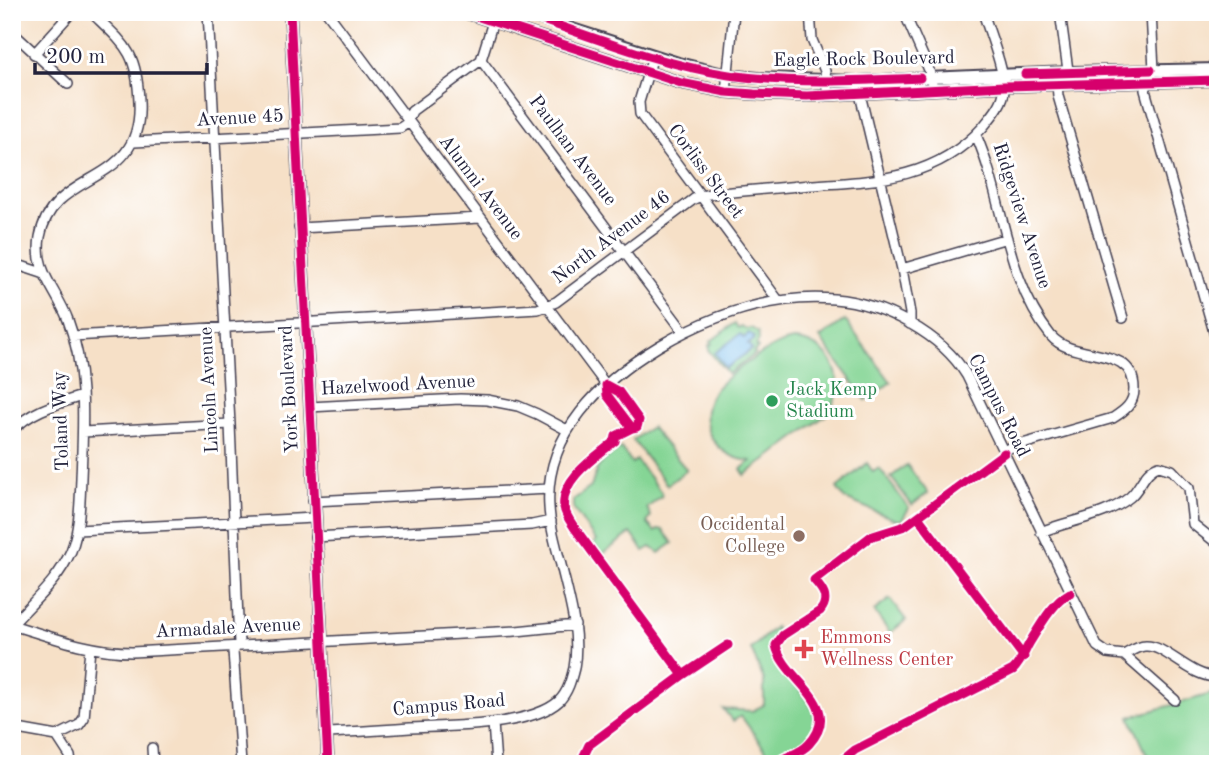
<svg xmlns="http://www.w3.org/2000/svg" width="1230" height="776" font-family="'Old Standard TT',serif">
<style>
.green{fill:#85d595;stroke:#547c68;stroke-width:2}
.water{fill:#74bbec;stroke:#4b6e94;stroke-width:2}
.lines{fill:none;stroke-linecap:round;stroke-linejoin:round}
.minor-casing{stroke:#423e50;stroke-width:12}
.major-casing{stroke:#423e50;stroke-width:14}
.minor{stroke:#fff;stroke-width:9}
.major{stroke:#fff;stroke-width:10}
.cycleway-casing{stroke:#fff;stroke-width:13}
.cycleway{stroke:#d6006c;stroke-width:9}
.leisure-dot{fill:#2e9e5b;stroke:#fff;stroke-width:2.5}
.education-dot{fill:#8d6e63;stroke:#fff;stroke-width:2.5}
.health-dot{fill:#e0444e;stroke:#fff;stroke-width:2.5}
.labels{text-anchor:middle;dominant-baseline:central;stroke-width:6;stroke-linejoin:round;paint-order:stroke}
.street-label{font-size:19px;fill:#22223b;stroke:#fff}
.leisure-label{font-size:19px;fill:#27864d;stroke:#fff;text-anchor:start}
.education-label{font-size:19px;fill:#785e54;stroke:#fff;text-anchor:end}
.health-label{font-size:19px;fill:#be3a42;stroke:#fff;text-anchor:start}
</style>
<rect width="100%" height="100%" fill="#fff"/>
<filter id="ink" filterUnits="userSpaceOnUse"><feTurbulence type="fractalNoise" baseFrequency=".0143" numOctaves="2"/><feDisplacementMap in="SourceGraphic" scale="14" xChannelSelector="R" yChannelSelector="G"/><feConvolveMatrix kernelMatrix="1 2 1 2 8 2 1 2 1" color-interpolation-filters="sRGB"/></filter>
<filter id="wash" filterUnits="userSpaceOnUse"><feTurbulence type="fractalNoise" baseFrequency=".00686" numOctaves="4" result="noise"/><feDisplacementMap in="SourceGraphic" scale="28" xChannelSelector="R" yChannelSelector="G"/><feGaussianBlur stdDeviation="1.57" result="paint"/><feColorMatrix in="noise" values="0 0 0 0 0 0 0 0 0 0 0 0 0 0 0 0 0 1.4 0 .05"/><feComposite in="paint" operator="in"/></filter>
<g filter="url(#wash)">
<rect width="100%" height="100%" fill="#f6e0c7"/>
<path class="green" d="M845 320 891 382 866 400 820 338Z
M735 323 738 328 742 326 745 329 751 328 758 332 759 340 756 346 758 348 754 352 755 354 728 374 709 351V345L712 344 711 341Z
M794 340C828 342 848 375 832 406L834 409 745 475 741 469 751 461C719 459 694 427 711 396 721 378 773 342 794 340Z
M651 427 687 470 667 485 633 440Z
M621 448 632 463 636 460 662 493 661 497 647 508 651 516 647 523 655 532 659 529 663 530 673 543 659 553 651 547 644 551 631 533 601 555 593 544 596 541 573 508V500L591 487 597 469 605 459Z
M867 463 873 472 879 468 909 508 902 520H896L845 499 837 488Z
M907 465 928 493 912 505 891 477Z
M890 599 906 620 890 633 874 611Z
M775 627 778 633C748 665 843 698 807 742 799 752 784 754 774 762L741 716 733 721 723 709 752 711 764 705V680L751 649Z
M1218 692V764H1151L1130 717Z"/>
<path class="water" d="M749 333 754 337 753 341 748 344 752 349 726 368 715 353 740 334 744 338Z"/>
</g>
<g filter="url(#ink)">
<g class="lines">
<defs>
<path id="minor" d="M208 12 230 424 239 644 233 651 241 764
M327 12 606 385
M810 12 812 40 825 71 828 95
M904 12 929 70 933 89
M1060 12 1070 85
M1151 12 1154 70 1145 90 1218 346
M12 32 68 84
M34 54 72 12
M653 56 639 102 640 114 778 300
M481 60 684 332
M1056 72 1058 96 1123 318
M859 90 902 269 910 313V324
M726 92 734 12
M976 135C1004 199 1005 279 1051 336 1074 363 1134 343 1134 389 1134 404 1124 411 1113 418L1009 448 1004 453
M134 142 400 128 406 124 412 111 481 60 496 12
M299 228 480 218
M12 263 42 273
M902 269 1007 238
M73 336 538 309 556 302 694 199 701 196 709 194C743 191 777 188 811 185 877 181 936 179 983 127 991 117 1004 103 1004 90 1005 71 989 32 983 12
M606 385 619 392 639 420 637 427 632 428 607 395Z
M309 407 460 399 487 400 518 406 537 414 567 430
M12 431C30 411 57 404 82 396
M83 432 230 424
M313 501 549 489
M77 530 314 518
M1041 532C1069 520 1106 517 1130 497 1141 488 1144 470 1159 466L1172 470 1189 488 1193 524 1218 544
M315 537 532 525 551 521
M1218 620 1215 632 1218 645
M12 625C33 601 58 581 71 551 80 528 80 502 81 478 83 426 87 370 68 320 57 290 34 272 40 237 52 167 144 190 139 101 137 51 125 45 91 12
M12 625C52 637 91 652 132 652L516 631 575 625
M1124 655C1131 651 1138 646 1145 646 1165 644 1190 678 1218 677
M493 723 496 764
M12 728 57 736 70 756 71 764
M326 733C354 732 382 730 410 728 448 726 531 727 559 701 568 692 571 680 574 668 580 634 570 602 562 569 557 549 550 528 549 507 544 434 601 381 659 346 712 315 773 294 834 299 883 303 942 334 967 376L1097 646 1107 653 1124 655 1175 700
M57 736 79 725 84 718 90 648
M152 748 153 764"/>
<path id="major" d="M290 12 328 764
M464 12 681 83 726 92 754 94 807 96 1004 86 1218 80
M519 12 678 63 728 75 759 78 858 81 1069 72 1218 69"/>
</defs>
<use href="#minor" class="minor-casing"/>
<use href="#major" class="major-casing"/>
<use href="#minor" class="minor"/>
<use href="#major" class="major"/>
<defs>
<path id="cycleway" d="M290 12 328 764
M464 12 681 83 726 92 754 94 807 96 1004 86 1218 80
M519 12C588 35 657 64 729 75 792 84 857 81 920 78
M1025 74 1151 70
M606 385 619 392 639 420 637 427 632 428 607 395Z
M632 428 616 436 615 441C597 456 560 479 564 507 565 514 570 521 574 527L683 675
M918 517 1024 657
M580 764 589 745 683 675 728 645
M776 764C786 755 799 755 809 744 846 704 783 680 776 645L783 635 820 611C830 599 823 590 814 580L870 537 905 526 1004 453
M838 764 855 750 1013 670C1022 661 1024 652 1030 642 1040 626 1053 602 1070 593"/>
</defs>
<use href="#cycleway" class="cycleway-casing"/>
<use href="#cycleway" class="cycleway"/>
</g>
</g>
<circle class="leisure-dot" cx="772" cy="401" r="7"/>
<circle class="education-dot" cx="799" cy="536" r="7"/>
<path class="health-dot" d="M800.5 638.5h7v7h7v7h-7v7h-7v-7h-7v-7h7z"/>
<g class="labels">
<g class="street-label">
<text transform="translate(864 60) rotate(-1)">Eagle Rock Boulevard</text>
<text transform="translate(240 119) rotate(-3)">Avenue 45</text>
<text transform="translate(572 151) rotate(53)">Paulhan Avenue</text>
<text transform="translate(705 172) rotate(53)">Corliss Street</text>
<text transform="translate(480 188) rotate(53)">Alumni Avenue</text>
<text transform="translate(1021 216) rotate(72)">Ridgeview Avenue</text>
<text transform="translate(612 238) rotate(-37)">North Avenue 46</text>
<text transform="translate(398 386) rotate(-3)">Hazelwood Avenue</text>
<text transform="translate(290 389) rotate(-93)">York Boulevard</text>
<text transform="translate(210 390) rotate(-93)">Lincoln Avenue</text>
<text transform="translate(998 406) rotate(63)">Campus Road</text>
<text transform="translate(62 421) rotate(-92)">Toland Way</text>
<text transform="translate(228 629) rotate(-3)">Armadale Avenue</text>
<text transform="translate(449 706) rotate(-5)">Campus Road</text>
</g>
<g class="leisure-label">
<text x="786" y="390">Jack Kemp<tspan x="786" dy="22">Stadium</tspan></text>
</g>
<g class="education-label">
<text x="785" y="525">Occidental<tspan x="785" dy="22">College</tspan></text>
</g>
<g class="health-label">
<text x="820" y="638">Emmons<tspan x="820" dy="22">Wellness Center</tspan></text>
</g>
</g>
<rect width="1230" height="776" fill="none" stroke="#fff" stroke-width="42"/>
<path d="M35 63v10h172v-10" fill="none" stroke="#22223b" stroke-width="3.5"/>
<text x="46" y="63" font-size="21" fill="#22223b" stroke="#ffffff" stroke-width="5" paint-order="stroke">200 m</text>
</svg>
